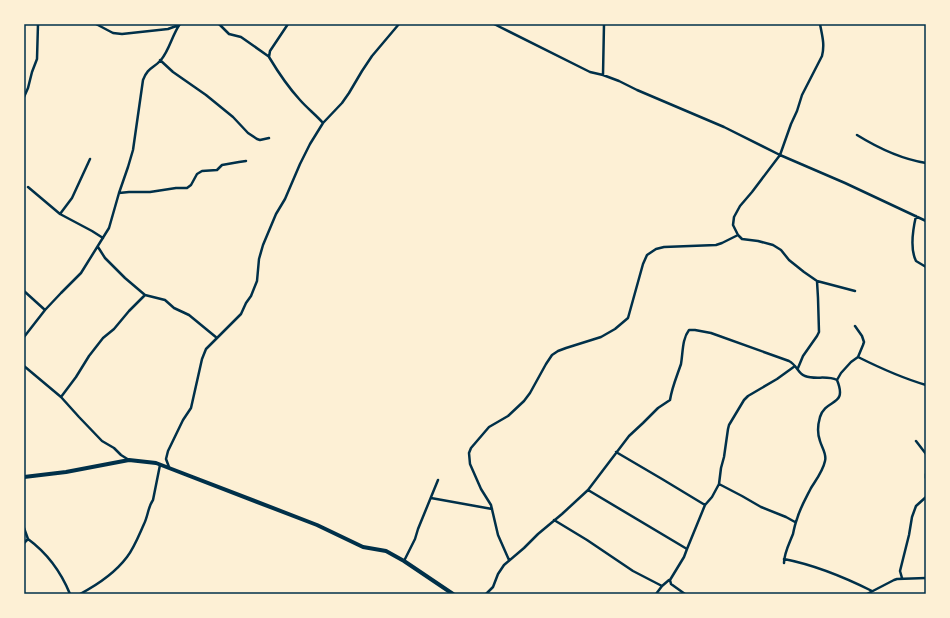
<svg xmlns="http://www.w3.org/2000/svg" width="950" height="618" font-family="'Public Sans',sans-serif">
<style>
.lines{fill:none;stroke-linecap:round;stroke-linejoin:round}
.minor{stroke:#003049;stroke-width:2.5}
.primary{stroke:#003049;stroke-width:4}
.neatline{fill:none;stroke:#003049;stroke-width:1.5}
</style>
<rect width="100%" height="100%" fill="#fdf0d5"/>
<g class="lines">
<path class="minor" d="M96 24 113 33 122 34 168 29 179 25
M219 24 229 34 241 37 268 56
M288 24 270 51 269 57C278 72 288 87 300 100 307 108 316 115 323 123
M494 24 590 72 603 75 619 81 637 90 724 127 780 155 845 183 926 221
M820 24C822 35 825 44 822 56L802 95 797 111 791 124 780 155 752 192 740 206 734 217 733 225 738 235 742 239 758 241 773 245 781 250 789 260 804 272 817 281 855 291
M160 60 173 72 206 95 233 117 248 133 257 139 260 140 269 138
M603 75 604 24
M24 97 28 88 32 72 37 59 38 24
M857 135C878 148 901 159 926 163
M28 187 60 214 92 231 103 238
M119 193 129 192H150L176 188H187L191 185 197 174 202 171 217 170 222 165 239 162 246 161
M60 214 72 198 90 159
M916 216C913 229 910 249 916 261L926 267
M98 247 105 258 125 278 145 295 165 300 174 308 189 315 217 338
M24 291 45 310
M24 337 45 310 61 293 81 273 109 228 119 193 128 167 133 150 143 80C148 67 153 69 161 60 170 49 172 35 180 24
M858 357C880 368 902 378 926 385
M24 366 61 397 79 417 102 441 114 448 121 455 129 460
M798 368 803 356 817 336 819 332 818 298 817 281
M61 397 76 377 89 356 103 338 114 329 129 311 145 295
M916 441 926 454
M616 452 662 479 705 505
M169 467 166 459 168 451 183 420 191 408 202 359 206 349 241 314 246 303 251 296 257 281 259 259 263 245 276 214 285 199 300 164 310 144 323 123 342 103 349 93 362 71 372 56 399 24
M926 474V478
M719 484 742 496 761 507 786 517 795 522
M588 490 687 549
M431 498 492 509
M554 520 587 540 633 571 662 586
M24 528 28 539 24 543
M28 539C47 553 61 572 70 594
M784 559C815 565 844 577 872 591
M509 560 498 535 491 505 481 489 470 464 469 453 471 448 489 427 508 416 524 401 530 393 546 364 552 355 558 351 566 348 601 337 615 329 628 318 643 264 647 255 656 249 664 247 716 245 722 243 738 235
M404 561 415 539 418 529 438 480
M784 563C784 553 789 544 793 534 794 529 795 524 797 519 800 508 806 498 811 488 816 480 823 471 825 461 827 454 822 448 820 441 817 433 818 424 820 417 826 398 848 407 837 380L841 373 851 362 858 357 863 345 864 342 862 336 855 326
M902 578 900 571 909 535 912 517 916 506 926 497
M80 594C97 585 115 573 127 557 134 548 139 535 144 524 148 516 148 507 153 500L160 465
M486 594 493 587 498 574 504 565 524 548 538 534 562 514 588 490 629 436 643 423 658 408 670 400C672 387 677 376 681 364 683 353 682 339 689 330H695L711 333 789 361C797 365 798 374 805 376 815 380 827 375 837 380
M656 594 662 586 669 580
M685 594 671 584 670 580 684 557 687 549 705 505 712 497 719 484 721 468 724 457 728 429 729 425 744 400 748 396 777 379 795 366
M867 594 894 580 897 579 926 578"/>
<path class="primary" d="M24 477 66 472 129 460 156 463 169 468 317 525 363 547 386 551 404 561 453 594"/>
</g>
<rect width="950" height="618" fill="none" stroke="#fdf0d5" stroke-width="50"/>
<rect x="25" y="25" width="900" height="568" class="neatline"/>
</svg>
